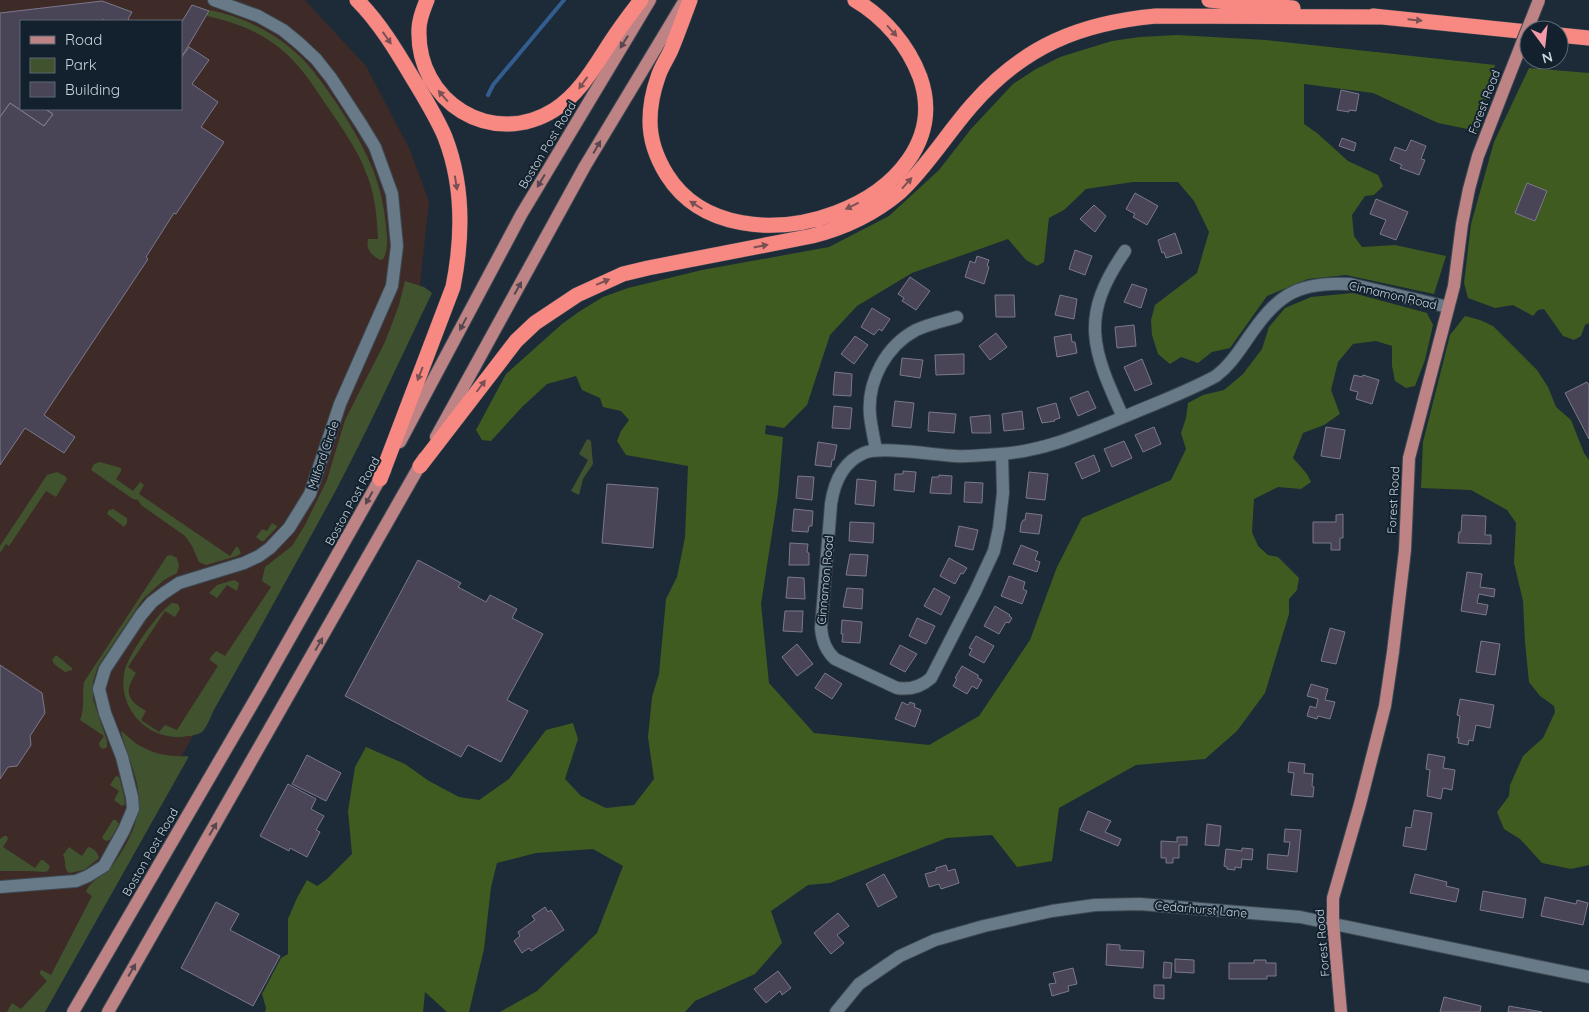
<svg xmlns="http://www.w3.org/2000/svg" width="1589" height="1012" font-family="Quicksand,sans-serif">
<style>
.commercial{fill:#3e2b28;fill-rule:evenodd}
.green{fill:#40532e}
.forest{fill:#3f5b20}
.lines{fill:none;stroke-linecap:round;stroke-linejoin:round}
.stream{stroke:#325d8e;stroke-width:4}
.building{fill:#494557;stroke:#7c788c}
.minor-casing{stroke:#3c4953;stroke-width:14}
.major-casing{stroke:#3c4953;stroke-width:14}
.highway-casing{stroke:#3c4953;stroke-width:16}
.minor{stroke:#687a88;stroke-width:12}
.major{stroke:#be8384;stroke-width:12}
.highway{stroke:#f88982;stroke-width:15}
.major-bridge-casing{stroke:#3c4953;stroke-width:14;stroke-linecap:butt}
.major-bridge{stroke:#be8384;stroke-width:12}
.oneway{fill:#795053}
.oneway2{fill:#574850}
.labels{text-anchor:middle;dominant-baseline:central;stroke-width:4;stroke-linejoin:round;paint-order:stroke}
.street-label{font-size:12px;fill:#cbd5dd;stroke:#12212d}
</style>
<rect width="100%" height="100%" fill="#1c2b37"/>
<path class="commercial" d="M0 0H305L366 66 410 150 429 202 415 329 42 1012H0ZM21 21H181V109H21Z"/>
<path class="green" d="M210 10C242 17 270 30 294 51 312 67 324 85 337 104 363 144 382 178 386 226 387 236 389 250 383 259L380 260C371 255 366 249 368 239H378C377 217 375 195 367 175 358 150 342 128 327 106 311 82 296 58 270 41 251 28 229 21 207 16Z
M405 281 424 287 432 293C400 359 370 426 336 490 309 540 281 590 254 639 241 662 228 685 215 708 211 715 208 726 202 732 199 734 192 736 188 736 151 743 118 711 124 674 126 657 158 612 172 603L178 604 180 609 175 617 165 611 128 667 136 673C123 693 128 700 146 711L141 720 159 732 165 725 177 730 218 666 210 660V658L216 651 225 656 271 587 262 581 265 567 292 546 305 525 327 480 345 420 385 342 399 305Z
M587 439 591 441 593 464 583 479 579 495 571 491 588 460 579 454Z
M100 462 121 468V471L116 479 133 491 140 482 144 485 139 494 230 556 236 547H238L241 553 237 556 206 565 199 562 192 546 185 536 141 505 138 500 133 499 91 470 94 464Z
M57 472 65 476 67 479 56 497 46 491 9 546 6 544 0 553V546L47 475Z
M113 509 127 518V523L124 527 107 514 109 510Z
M272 523 277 526V527L264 541H261L256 537 262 529 267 531Z
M171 555 177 558 179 566 177 573 164 580 143 599 98 666 93 682V699L107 741V747L104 749 100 747 99 743 104 736 80 720C85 710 82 694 84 682L167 556Z
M234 580 239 583 237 591 227 585 217 598 209 593 217 585Z
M56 655 72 668V670L65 672 54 664 52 660Z
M121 731C126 734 131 740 137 744 152 754 170 757 188 756V758L45 1012H7L12 1003 21 1009 47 981 40 974V971L42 970 51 975 92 896 86 892C90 880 107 874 115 862 134 834 145 809 135 776 131 761 124 746 121 731Z
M116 776 119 777 124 795 125 804 122 806 114 800 119 791 110 785Z
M113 820H116L119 824 110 840 106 841 102 838 103 836Z
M4 836H7L8 839 3 847 35 868 41 860H43L50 866 48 871 44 872 30 871H0V839Z
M69 847 82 856 88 847C94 848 98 853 99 858L84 870 69 873C63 869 67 861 63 855Z"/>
<path class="forest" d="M1177 35 1266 40 1495 65 1477 131 1438 123 1373 93 1304 84V124L1317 133 1348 161 1378 175 1383 186 1374 195 1365 196 1352 215 1354 236 1362 247 1395 245 1446 256 1434 294 1346 275 1308 279 1267 296 1230 348 1212 352 1198 363 1181 357 1170 364 1158 354 1152 335 1151 320 1155 305 1197 273 1209 232 1194 201 1178 182H1133L1086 189 1064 210 1049 218 1044 262 1037 266 1026 260 1008 239 912 273 857 306 830 335 807 405 784 428 766 425 765 434 783 437 778 495 761 604 769 683 814 733 929 745 979 716 1030 640 1057 567 1082 518 1171 480 1186 449 1181 433 1186 418 1188 403 1203 395 1224 390 1243 374 1262 349 1269 327 1285 308 1311 297 1353 293 1427 313 1433 325 1425 360 1415 386 1406 388 1395 381 1392 366V346L1376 341 1353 344 1338 362 1331 390 1340 414 1324 425 1303 433 1293 458 1307 474 1311 482 1301 489 1278 487 1254 499 1252 532 1258 546 1268 555 1278 557 1299 578 1297 590 1289 599V614L1265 693 1237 731 1205 759 1136 765 1059 808 1052 861 1017 867 992 835 947 838 830 883 808 885 771 911 782 943 755 974 695 1001 685 1012H500L537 991 597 933 623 866 593 849 536 853 497 863 491 887 484 949 469 1012H447L425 992 423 1012H265L266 1008 262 994 281 958 288 954V919L297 898 307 880 317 886 327 879 352 854 348 811 355 767 366 747 405 764 429 781 459 797 479 800 509 779 546 730 573 723 578 739 565 779 581 796 606 808 634 805 654 779 648 737 652 697 659 674 666 599 677 577 685 537 688 466 626 455 617 441 621 431 629 420 621 411 603 407 600 398 582 390 576 376 547 384 522 407 491 441 482 440 476 430 506 374 562 324 580 311 603 297 628 288 702 270 829 247 889 216 939 170 971 129 1013 84 1036 69 1060 57 1112 41 1140 37Z
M1529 68 1589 73V323L1585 325 1581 336 1574 340 1563 336 1544 309 1538 310 1533 316 1513 305 1495 308 1468 298 1464 283 1471 224 1494 142Z
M1465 316 1480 320 1493 326 1537 370 1548 387 1556 407 1571 420 1584 453 1589 460V865L1571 869 1542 863 1520 839 1504 829 1497 812 1509 796 1510 785 1523 756 1543 738 1555 712 1554 706 1540 696 1529 682 1525 642 1523 601 1514 563 1516 523 1507 510 1471 490 1421 488 1423 442 1450 335Z"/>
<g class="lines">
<path class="stream" d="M488 95 493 85 564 0"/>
</g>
<path class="building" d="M102 1 132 12 128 19 131 21H106L103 19 102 21H21V109H45L53 114 44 126 10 103 0 117V13Z
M192 5 209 11 181 58V23Z
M189 47 209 60 192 84 218 102 201 127 224 142 176 214 174 213 146 257 148 259 44 415 75 437 64 453 25 428 0 465V117L10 103 44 126 53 114 45 109H181V58Z
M1341 90 1359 94 1356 111 1349 110V112L1337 110Z
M1342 138 1356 143 1354 151 1339 146Z
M1411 140 1426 146 1421 159 1425 160 1419 175 1400 168 1402 165 1390 160 1395 147 1406 151Z
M1527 183 1547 191 1535 221 1515 213Z
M1135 193 1158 206 1147 225 1133 217 1135 214 1126 209Z
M1376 199 1408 212 1396 240 1380 234 1386 220 1370 214Z
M1094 205 1106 216 1095 232 1080 219Z
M1175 233 1182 253 1166 258 1164 252 1162 253 1158 240Z
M1075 250 1092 256 1085 275 1069 269Z
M977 256 989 260 987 266 989 267 984 284 965 277 970 261 975 263Z
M910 277 930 291 916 310 902 301 904 298 898 294Z
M1132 284 1147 289 1141 308 1124 302Z
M995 295H1014L1015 317H996Z
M1060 295 1077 299 1074 319 1055 315Z
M872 308 890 319 882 331 879 329 874 335 861 327Z
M1134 325 1136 346 1117 348 1115 327Z
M996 333 1007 347 990 360 979 346Z
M1071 334 1072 342H1075L1077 353 1057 357 1054 337Z
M855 336 868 345 854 364 841 354Z
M964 354V374L936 375 935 355Z
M902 358 923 360 920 378 900 375Z
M1142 359 1152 384 1135 391 1124 367Z
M835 372 852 374 851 396 833 395Z
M1354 375 1362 377 1363 375 1379 380 1372 404 1356 399 1358 392 1350 390Z
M1587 382 1589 385V439L1565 393Z
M1088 391 1096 408 1078 416 1070 398Z
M895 401 914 403 911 428 892 426Z
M1056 403 1060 418 1054 420 1055 421 1042 423 1037 408Z
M834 406 852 408 850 429 832 428Z
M1022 411 1024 429 1004 431 1002 414Z
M929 412 956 414 954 433 928 431Z
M990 415 991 433H972L970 417Z
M1154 427 1161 444 1143 452 1135 435Z
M1326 427 1345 430 1340 459 1321 456Z
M1124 441 1132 458 1112 467 1104 449Z
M818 442 837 445 834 460H832L831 467 815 465Z
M1094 455 1100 471 1082 479 1075 463Z
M903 471 916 472 914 492 894 490 895 474H903Z
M1029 472 1048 474 1045 500 1026 498Z
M939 475 952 476 951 494 930 493 932 477H939Z
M798 476 814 477 812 500 796 498Z
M857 479 876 481 874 506 855 504Z
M965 482 983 483 982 503 964 502Z
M607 484 658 488 653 548 602 543Z
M794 509 813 511 812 526H809L808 532 792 531Z
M1026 513 1042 515 1039 534 1020 532 1021 524 1023 520H1025Z
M1343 514V538H1340V550H1331V543H1313V522H1336V515Z
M1462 515 1486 516 1485 535H1491V544L1458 543 1459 532H1461Z
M850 522 874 523 873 543 849 541Z
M959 526 978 530 973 550 955 546Z
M790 543 808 544 807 552 809 553V565H789Z
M1021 545 1038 552 1035 560 1040 562 1037 572 1013 564Z
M850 554 868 555 866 576 846 575Z
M949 558 967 568 963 574 961 573 955 584 940 576Z
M418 560 461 583 458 587 486 602 490 595 517 609 512 618 543 634 507 700 528 711 501 762 468 745 461 757 345 696Z
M1467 572 1482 574 1480 587 1495 589 1494 597 1479 594 1477 603 1488 605 1486 615 1461 611Z
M1009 576 1025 582 1023 589 1027 591 1022 604 1001 596Z
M788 577 804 578 805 599 786 598Z
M847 588 863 589 862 609 843 607Z
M934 588 950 597 941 615 924 606Z
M995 606 1010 615 1009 616 1012 618 1009 623 1006 622 999 634 984 626Z
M785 611H803L802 632 783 631Z
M917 618 935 626 926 644 909 636Z
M842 620 862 622 860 643 842 642 843 634H841Z
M1330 628 1345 632 1336 664 1321 661Z
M976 636 994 646 984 663 969 655 972 649 969 648Z
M1481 641 1500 644 1495 675 1476 672Z
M797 644 813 664 797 676 782 657Z
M900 645 917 654 905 672 890 664Z
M0 665 42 693 45 713 30 736 31 745 17 766 8 767 0 779Z
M962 666 978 675V678L982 680 977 689 972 686 967 694 953 686 957 679 955 678Z
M825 673 842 684 832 699 815 688Z
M1311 684 1328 689 1325 700 1335 702 1330 719 1318 716 1317 719 1307 716 1310 706 1316 708 1318 699 1307 696Z
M1460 699 1494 705 1490 728 1476 725 1473 741 1469 740 1468 745 1458 743 1459 738H1457L1460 716 1457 715Z
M902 702 908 705 910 702 915 704 914 707 921 710 915 727 895 719Z
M1428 754 1445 757 1443 768 1455 770 1452 790 1443 788 1441 799 1427 796 1430 770 1426 769Z
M307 755 341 773 326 801 292 784Z
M1289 762 1305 764 1304 773 1313 774 1312 786 1314 787 1313 797 1291 795 1294 773 1288 772Z
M288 784 316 799 311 809 324 816 316 830 320 832 307 857 290 848 289 851 260 836Z
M1414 810 1432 813 1426 850 1403 846 1406 827 1411 828Z
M1088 811 1111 821 1105 832 1121 839 1118 846 1080 830Z
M1207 824 1221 826 1219 846 1205 845Z
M1285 829 1301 830 1297 872 1267 869 1268 854 1288 856 1290 842H1284Z
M1177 837H1187V845H1179V858H1173V863H1166V858H1161V841L1177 842Z
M1242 848 1253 849 1252 860 1242 859 1241 868 1235 867V870L1227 869V867L1224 866 1226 849 1242 851Z
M946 865 948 871 955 869 959 883 941 889 939 884 929 887 925 874 936 871V868Z
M884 874 897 897 878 907 866 884Z
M1415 874 1447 882 1446 886 1459 889 1456 902 1410 893Z
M1483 891 1526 899 1523 918 1480 910Z
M1545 897 1576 904 1577 900 1588 903 1583 925 1541 916Z
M216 902 239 914 230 930 280 956 253 1006 181 968Z
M545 907 548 912 551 910 564 930 531 951 529 948 522 953 514 941 520 936 518 932 535 920 532 916Z
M838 913 849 926 837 935 844 943 831 954 814 933Z
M1107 944 1120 945V950L1144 951 1143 968 1106 965Z
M1175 959 1194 960V973L1175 972Z
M1254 960H1266V963H1276V976H1267V979H1229V963H1254Z
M1164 962 1172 963 1171 978H1163Z
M1073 968 1077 984 1068 986 1069 991 1052 996 1049 984 1056 983 1053 973Z
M778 971 791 988 782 995 780 991 766 1003 754 989Z
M1154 985H1164V999L1154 998Z
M1444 997 1481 1006 1480 1012H1440Z
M1509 1006 1542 1012H1508Z"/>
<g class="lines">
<defs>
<path id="minor" d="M1123 417C1092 349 1079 317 1125 251
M876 450C874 438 871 426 870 415 867 381 886 346 916 330 929 324 943 321 957 317
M1002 454 1003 493 999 528 994 551 975 592 931 678C921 687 910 690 897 688L835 659C826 651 822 641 821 628L831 504C834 483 843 462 864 453 881 446 934 455 955 456 969 457 985 455 1000 454 1046 451 1084 433 1126 416 1156 403 1187 392 1216 376 1229 366 1237 354 1246 341 1276 297 1294 281 1350 284L1448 307
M0 887 76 881 88 876 104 866 124 830 133 809 132 797 122 757 105 713 99 689 105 669 141 615 152 602 164 593 179 583 244 563 259 556 270 548 289 528 310 494 340 404 392 286 397 246 392 194 375 147 361 124 331 78 316 59 300 44 283 30 258 16 214 0
M836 1012 859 984 900 956 935 940 984 926 1052 911 1095 905 1140 904 1300 917 1589 977"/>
<path id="major" d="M436 437 585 166 685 0
M400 442 521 215 650 0
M73 1012 260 691 385 470
M108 1012 424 458
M1341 1012 1333 922V898L1360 804 1385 706 1393 652 1405 550 1409 458 1454 286 1462 224 1469 189 1478 156 1509 76"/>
<path id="highway" d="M357 0C379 22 396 50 412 77 424 97 436 116 445 137 464 186 463 237 453 287L380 479
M427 0C423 10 419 19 419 29 416 102 492 149 554 110 580 94 596 64 612 40 621 26 631 13 641 0
M690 0C684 16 678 33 671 50 667 59 661 67 658 77 653 91 650 107 650 121 650 140 657 159 667 175 735 283 964 201 920 77 908 45 884 17 855 0
M1209 0 1293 8
M1373 16 1529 32
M1559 35 1589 38
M420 466 516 341 535 323 577 295 623 274 648 268 812 236C844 228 874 214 900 192 927 167 948 132 973 104 1024 46 1080 23 1156 16L1383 17"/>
</defs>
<use href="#minor" class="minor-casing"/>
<use href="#major" class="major-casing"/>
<use href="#highway" class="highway-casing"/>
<use href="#minor" class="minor"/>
<use href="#major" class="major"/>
<use href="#highway" class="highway"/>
<defs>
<path id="major-bridge" d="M1509 76 1539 0"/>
</defs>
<use href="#major-bridge" class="major-bridge-casing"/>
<use href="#major-bridge" class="major-bridge"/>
</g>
<defs><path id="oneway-solid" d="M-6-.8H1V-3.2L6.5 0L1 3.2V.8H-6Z" transform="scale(1.25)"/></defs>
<g class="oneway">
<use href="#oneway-solid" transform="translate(1415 20) rotate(6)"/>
<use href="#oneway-solid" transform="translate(892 31) rotate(48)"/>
<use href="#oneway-solid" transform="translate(387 38) rotate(55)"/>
<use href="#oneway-solid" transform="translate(583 83) rotate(126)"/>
<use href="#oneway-solid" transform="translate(443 96) rotate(-131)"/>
<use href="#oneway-solid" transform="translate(456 183) rotate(81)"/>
<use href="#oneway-solid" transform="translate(907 183) rotate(-48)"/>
<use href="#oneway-solid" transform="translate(696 205) rotate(-148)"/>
<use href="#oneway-solid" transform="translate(852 206) rotate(154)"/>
<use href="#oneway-solid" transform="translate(761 246) rotate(-11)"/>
<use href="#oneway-solid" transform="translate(603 282) rotate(-23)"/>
<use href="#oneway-solid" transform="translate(420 374) rotate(111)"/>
<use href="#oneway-solid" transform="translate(481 386) rotate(-53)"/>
</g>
<g class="oneway2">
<use href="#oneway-solid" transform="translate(624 42) rotate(122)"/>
<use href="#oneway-solid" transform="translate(597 147) rotate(-60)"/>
<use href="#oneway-solid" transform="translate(541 181) rotate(121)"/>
<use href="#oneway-solid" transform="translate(518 288) rotate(-61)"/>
<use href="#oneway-solid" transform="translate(463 324) rotate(118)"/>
<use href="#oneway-solid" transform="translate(369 498) rotate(119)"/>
<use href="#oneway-solid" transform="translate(319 644) rotate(-60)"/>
<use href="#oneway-solid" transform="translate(213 829) rotate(-60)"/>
<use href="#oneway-solid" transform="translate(132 970) rotate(-60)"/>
</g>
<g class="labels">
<g class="street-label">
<text transform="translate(1484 102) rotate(-69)">Forest Road</text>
<text transform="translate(547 145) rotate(-59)">Boston Post Road</text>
<text transform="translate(1393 295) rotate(13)">Cinnamon Road</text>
<text transform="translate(323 455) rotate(-71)">Milford Circle</text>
<text transform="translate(1393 500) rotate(-87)">Forest Road</text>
<text transform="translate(352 501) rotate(-61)">Boston Post Road</text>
<text transform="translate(825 580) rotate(-85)">Cinnamon Road</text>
<text transform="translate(150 852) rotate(-60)">Boston Post Road</text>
<text transform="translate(1201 909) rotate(5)">Cedarhurst Lane</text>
<text transform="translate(1322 943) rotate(-95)">Forest Road</text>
</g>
</g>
<rect x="20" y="20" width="162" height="90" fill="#12212d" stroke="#5c6973"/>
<rect x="30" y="36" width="25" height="8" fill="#be8384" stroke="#5c6973"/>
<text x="65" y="45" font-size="15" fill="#cbd5dd">Road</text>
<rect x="30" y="58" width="25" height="15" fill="#40532e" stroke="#5c6973"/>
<text x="65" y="70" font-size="15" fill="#cbd5dd">Park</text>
<rect x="30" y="82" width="25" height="15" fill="#494557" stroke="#5c6973"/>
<text x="65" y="95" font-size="15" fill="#cbd5dd">Building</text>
<g transform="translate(1544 45) rotate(165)"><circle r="24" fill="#12212d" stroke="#5c6973"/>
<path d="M0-4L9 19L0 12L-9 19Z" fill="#f39aa8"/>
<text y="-8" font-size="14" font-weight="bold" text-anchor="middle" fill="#cbd5dd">N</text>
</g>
</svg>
